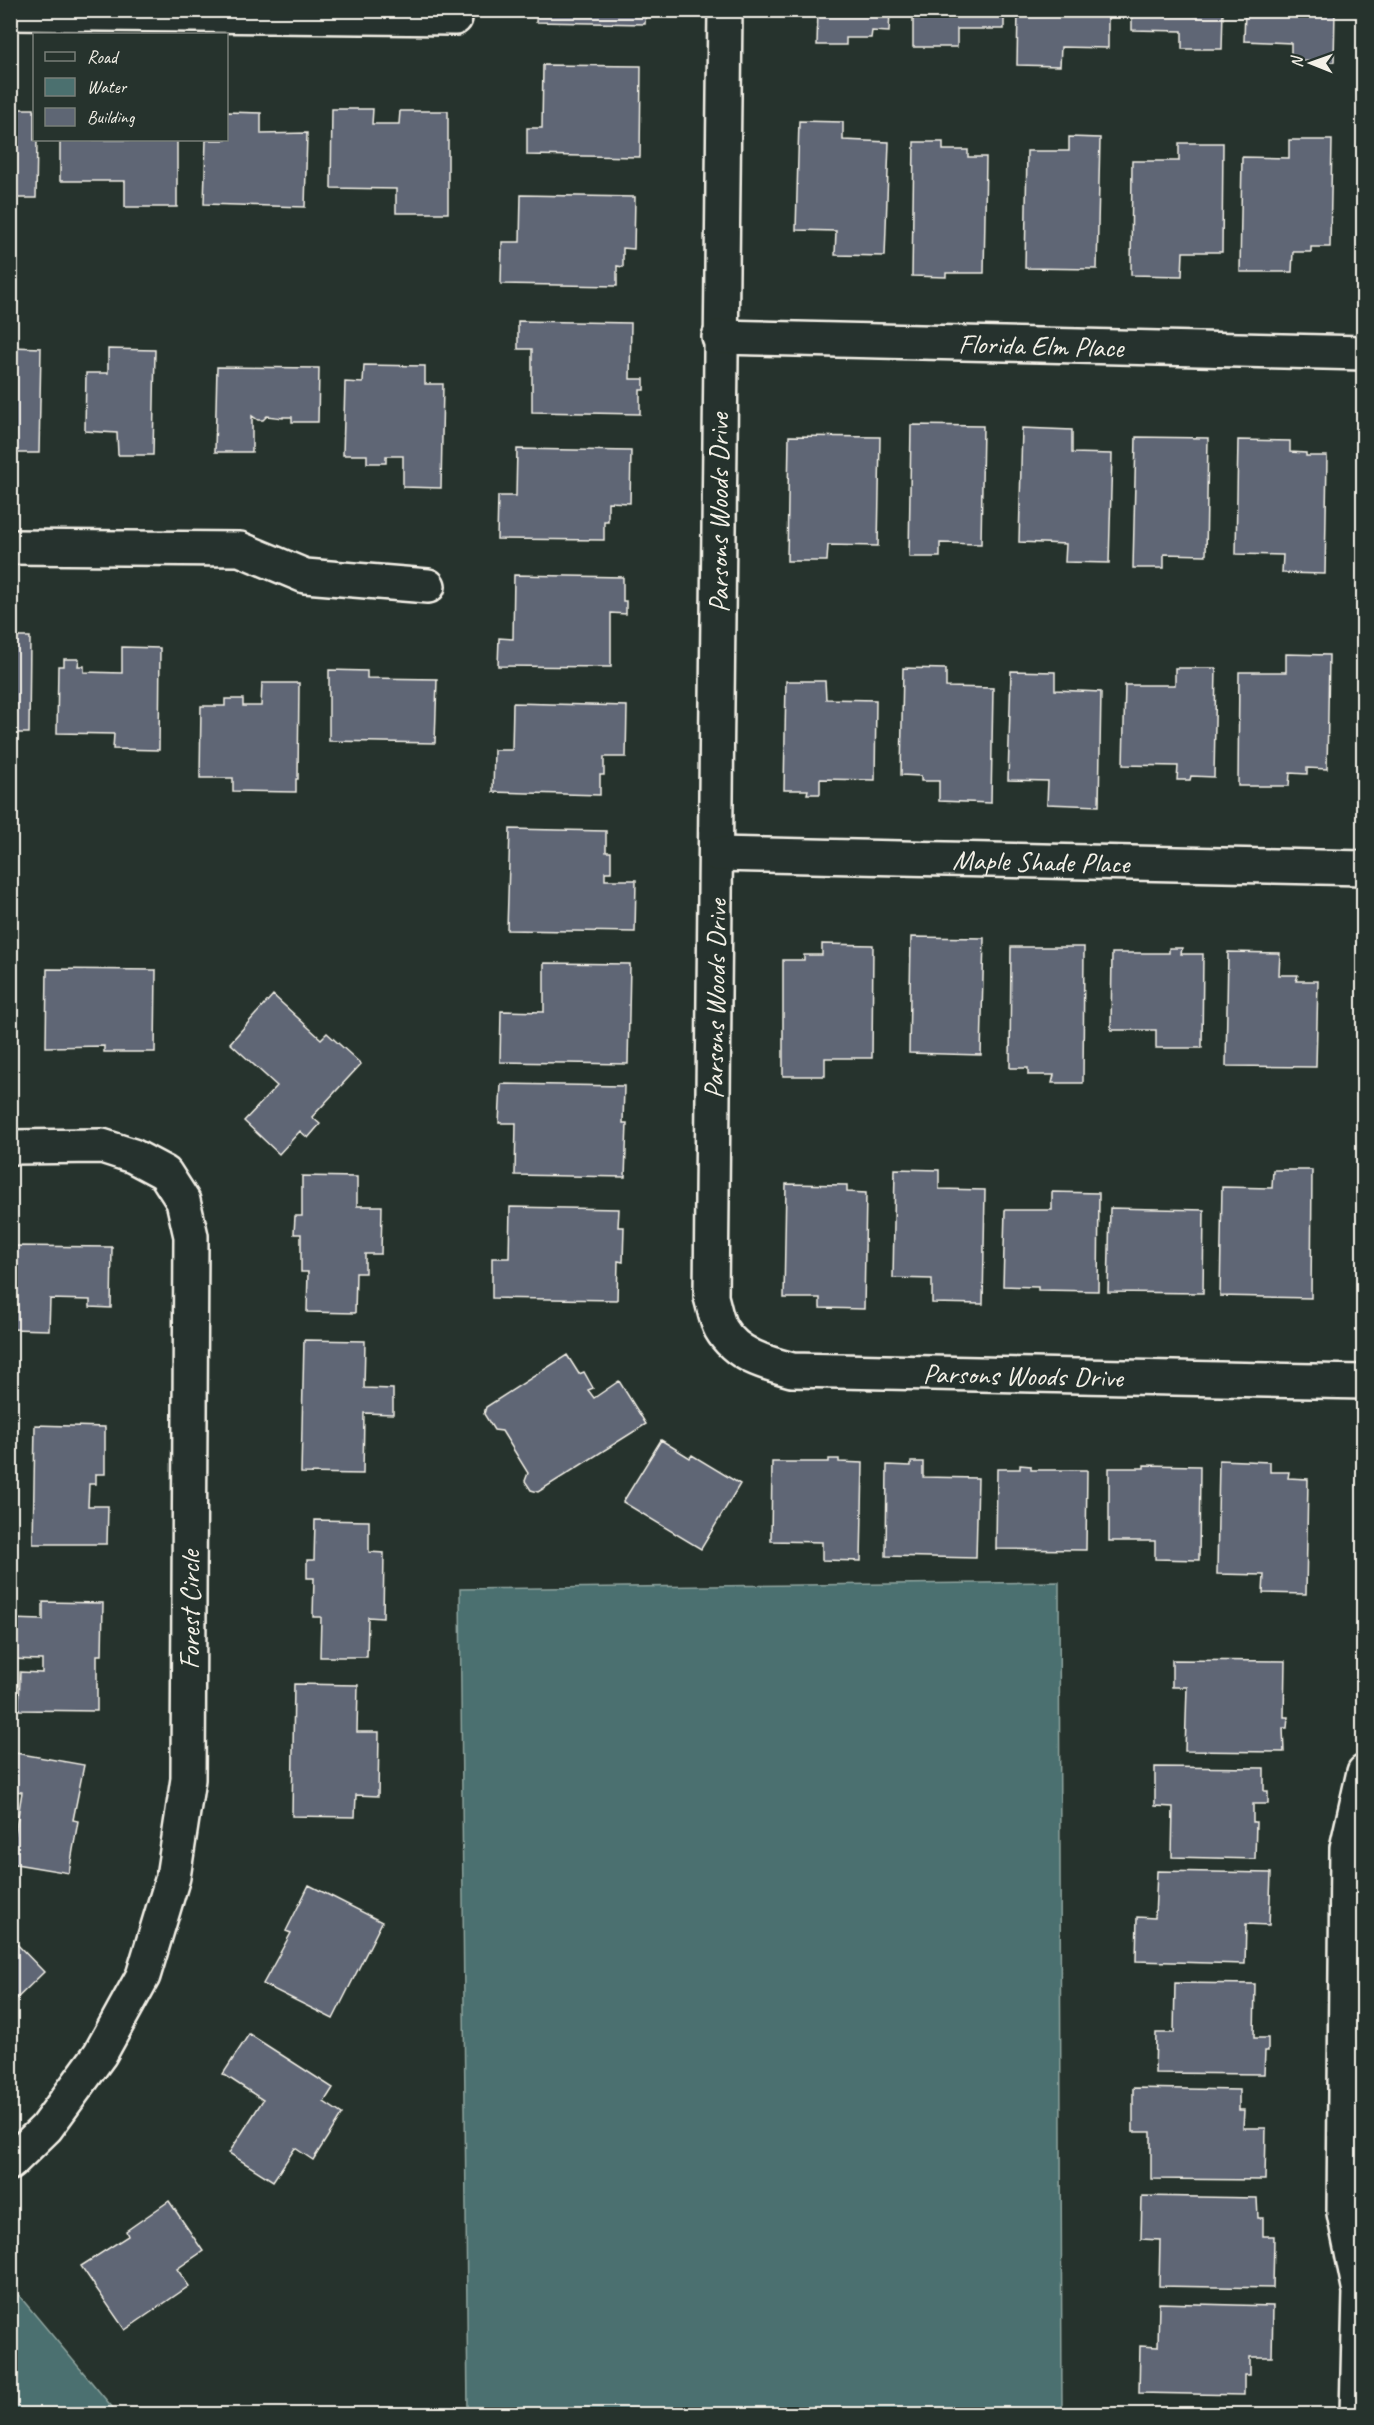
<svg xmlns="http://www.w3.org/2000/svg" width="1374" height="2425" font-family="Caveat,sans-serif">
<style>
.water{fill:#4b706f;stroke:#8fa49f;stroke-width:1.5}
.building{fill:#5e6674;stroke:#f4f1e8;stroke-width:1.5}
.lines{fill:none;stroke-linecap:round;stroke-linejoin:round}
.street-casing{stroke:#f4f1e8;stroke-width:38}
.street{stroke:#26332d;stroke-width:33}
.labels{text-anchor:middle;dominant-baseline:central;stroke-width:6;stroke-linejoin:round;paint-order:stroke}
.street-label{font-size:28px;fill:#f4f1e8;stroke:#26332d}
</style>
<rect width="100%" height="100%" fill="#26332d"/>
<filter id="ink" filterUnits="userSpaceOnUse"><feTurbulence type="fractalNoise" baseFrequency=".0167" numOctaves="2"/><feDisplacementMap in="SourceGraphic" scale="12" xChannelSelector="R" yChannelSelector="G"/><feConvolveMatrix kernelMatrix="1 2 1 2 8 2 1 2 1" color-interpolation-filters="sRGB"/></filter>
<g filter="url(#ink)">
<path class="water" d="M1059 1582 1062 2414H468L460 1589Z
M10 2286H11L118 2414H11Z"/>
<path class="building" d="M537 10H646L645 24 536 22Z
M818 10H890L889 32 872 31 871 38H846V45H817Z
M913 10H1004V29H957V47H913Z
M1018 10H1108V48L1061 47 1060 66 1017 65Z
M1132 10H1223L1222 49H1182V31L1132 30Z
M1245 10H1335L1334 62 1291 61V43L1244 41Z
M543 65 641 66 640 157 527 155V128H542Z
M10 109H34V140H37L36 198H10Z
M332 109H373L372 124H399L400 111H448V213H396V189L331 188Z
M226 112 261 113V134L307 133 305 207 204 204 206 140H226Z
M799 121 843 122V140L889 142 885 256 835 255 836 231 796 230Z
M1069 137 1100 138 1097 269 1025 268 1027 151H1069Z
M60 140H177V207H125V181H60Z
M1289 140H1332L1330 247H1311V252H1293L1292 272H1240L1242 157 1289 158Z
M914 142H943V150H968V157H986L984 273H946V277L912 276Z
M1179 143H1223L1222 252H1183L1182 276 1131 275 1132 161H1179Z
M521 195 635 197 634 249 623 248V267L617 266V286L501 284 502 242H520Z
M518 321 631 323 630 379H644V390H640V414L532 412V349H518Z
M10 347 41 348 39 453H10Z
M108 349 155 350 153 455H118L117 433 85 431 86 373H108Z
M364 365 425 366V384H443L441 488 403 487V456H386V463H367V455H343L345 382 363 383Z
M217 367 319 368 318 422H292V417H283V418L267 416 263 420H258L252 416V452H215Z
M911 425 983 426 981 544 940 543V557H909Z
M1022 428 1072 430V453L1112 454 1109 563 1065 562 1066 544 1019 542Z
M789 436 880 437 878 546 828 545 827 561H787Z
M1136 437 1208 438 1206 555 1164 554V568H1133Z
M1238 440 1290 441V452L1306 453V456H1327L1325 574 1282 573 1283 555 1236 554Z
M517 449 631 451 630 503 608 502V521H604V540L497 539 498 496H516Z
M514 575 623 577V601H626V614L611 613V667L498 666 499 638 513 639Z
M10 637H30L29 733H10Z
M122 647 160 648 159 750 113 749 114 734 57 733 58 666H64V659H79L78 666H84V672L122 673Z
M1286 654 1329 655 1327 769 1307 768V774L1290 773 1289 786H1238L1239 672H1286Z
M903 668 946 669V687L993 688 991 803 939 801V781H921V776L901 775Z
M1175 668H1216L1214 777 1191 776 1190 780H1177L1178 766 1123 765 1125 685H1175Z
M329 670 367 671V678L437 679 435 743 329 741Z
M1011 671 1055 672V690L1101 692 1099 806 1047 804 1048 781 1008 780Z
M786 681H825L826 699 876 700 875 780 820 779V794H807L808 790H784Z
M262 683H299L298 779H296V792L233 791V778H200L201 706H225V699H243V706H261Z
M513 703 627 706 626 757H604V775H600V795L493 792 494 750H512Z
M510 829 606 831V852H611V872H605V880H636L635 932 507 930Z
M911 937 984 938 981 1055 909 1053Z
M822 944 873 945 872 1058H825V1076H783V960H804V955H822Z
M1011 947H1084L1083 1083H1052L1054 1075H1028V1068H1010Z
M1169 948H1182L1181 954H1203L1202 1048H1156V1030H1111L1112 953H1169Z
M1228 952 1280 953 1279 975H1298L1296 981H1318L1316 1067 1226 1066Z
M544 963 630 964 628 1064 500 1062 501 1011 544 1012Z
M47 969 156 970 155 1052H104V1046L46 1047Z
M273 995 321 1039 327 1033 361 1064 312 1117 320 1124 308 1138 300 1131 279 1154 244 1121 277 1086 230 1043Z
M501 1084 624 1086 623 1123H627L625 1177 515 1175 516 1123H499Z
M895 1169 939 1170V1189L985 1190 983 1304 932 1303V1279L893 1278Z
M1273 1170H1312L1311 1298 1220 1296 1222 1187 1272 1188Z
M302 1176 357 1177V1206H382L381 1254H365V1273H356L355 1313 307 1312 308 1272H301V1234H294L295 1216H302Z
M786 1184 847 1185V1192L866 1193 864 1309 820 1308V1298H784Z
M1052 1192 1099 1193 1098 1291 1038 1290V1287L1003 1286 1005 1210H1052Z
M510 1207 619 1209 618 1227H624L623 1262 618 1261 617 1300 492 1298V1258H509Z
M1110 1208 1204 1210 1203 1293 1108 1292Z
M12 1246 112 1247 111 1308 90 1307V1300L50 1299 49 1330 10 1329Z
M304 1340 365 1341 364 1388 393 1389V1414L364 1413 363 1474 301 1473Z
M567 1355 579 1374 584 1372 593 1388 588 1390 594 1398 619 1381 646 1424 538 1492 531 1490 525 1481 528 1473 502 1431 494 1430 484 1414 486 1407Z
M35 1425 105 1427V1474H96V1484H89L88 1506H108L107 1544H33Z
M661 1440 690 1458 692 1455 740 1484 701 1549 623 1502Z
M829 1459H839V1462L863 1463 861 1561 822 1560V1542L771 1541 772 1462H829Z
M1219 1460 1270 1462V1472H1289L1288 1478 1308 1479 1306 1594 1263 1593 1264 1575 1217 1574Z
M911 1462H923V1477L978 1478 976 1558 886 1556 887 1465 911 1466Z
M1020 1465 1031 1466V1470H1087L1086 1550 996 1549 997 1469H1020Z
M1144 1465 1200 1466 1199 1560 1155 1559V1541H1109V1468H1144Z
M315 1520 369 1521V1552L384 1553 383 1618 368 1617 367 1657H320L321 1617H313L314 1578H307V1560H314Z
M43 1602 103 1603 102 1655H97V1711L19 1710 20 1672 42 1673V1660L10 1659V1619L43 1620Z
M1172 1660 1285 1661 1284 1717H1288L1287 1728H1283L1284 1752 1185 1751 1187 1687H1172Z
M294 1684 358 1685 357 1732H379L378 1796 356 1795 355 1817 292 1816Z
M10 1752 84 1765 73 1820 78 1821 69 1873 10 1863V1833L15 1834 22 1792 10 1790Z
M1155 1767 1264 1768V1791H1268V1804H1253V1822H1256L1255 1859 1172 1857 1173 1807 1155 1806Z
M1157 1871 1271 1873 1269 1925 1246 1924 1245 1964 1136 1961 1137 1917 1155 1918Z
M309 1885 382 1922 333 2019 263 1984 291 1933 286 1931Z
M10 1937 44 1972 10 2005Z
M1175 1983 1255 1984 1254 2038H1268V2051H1265L1264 2074 1155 2073 1156 2033H1174Z
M249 2034 333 2088 324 2102 342 2114 313 2160 295 2148 273 2181 229 2153 263 2100 223 2074Z
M1133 2088 1239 2090V2110H1244L1243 2128H1266L1265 2180 1151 2179V2132H1133Z
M1142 2196 1257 2198 1258 2218H1263V2236H1274L1273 2288 1159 2286 1160 2240 1141 2239Z
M169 2201 203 2251 177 2269 189 2286 125 2330 81 2266 128 2236 126 2231Z
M1159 2303 1273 2306 1272 2357H1250V2375H1244V2395L1139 2393 1140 2346 1158 2347Z"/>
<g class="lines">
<defs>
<g id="street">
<path id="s1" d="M725 10C717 439 717 868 711 1297 714 1307 716 1320 721 1329 736 1355 765 1363 792 1370L1364 1382"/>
<path d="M10 13 455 18"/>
<path id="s2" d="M719 337 1364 353"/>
<path d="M10 547 240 549 305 576 428 586"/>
<path id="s3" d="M717 854 1364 868"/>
<path d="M10 1147 102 1146 133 1156 165 1173 183 1201 191 1236 188 1779 173 1877 143 1976 100 2054 46 2128 10 2163"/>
<path d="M1357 2414 1360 2292 1344 2213 1347 1848 1364 1772"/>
</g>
</defs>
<use href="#street" class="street-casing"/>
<use href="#street" class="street"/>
</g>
</g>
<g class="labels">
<g class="street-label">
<text stroke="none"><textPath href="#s2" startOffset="322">Florida Elm Place</textPath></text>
<text transform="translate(718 513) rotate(-90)">Parsons Woods Drive</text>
<text stroke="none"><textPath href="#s3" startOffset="324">Maple Shade Place</textPath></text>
<text transform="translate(715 999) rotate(-89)">Parsons Woods Drive</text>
<text stroke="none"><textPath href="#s1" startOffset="1636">Parsons Woods Drive</textPath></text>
<text transform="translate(189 1610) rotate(-90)">Forest Circle</text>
</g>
</g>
<rect width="1374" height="2425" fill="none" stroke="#26332d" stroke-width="36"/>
<rect x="18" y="18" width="1338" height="2389" fill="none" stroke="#f4f1e8" stroke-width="2" filter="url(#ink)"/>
<rect x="33" y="33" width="195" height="108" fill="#26332d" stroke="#787f78" stroke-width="1.5"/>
<rect x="45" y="52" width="30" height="9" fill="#26332d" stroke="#787f78" stroke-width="1.5"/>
<text x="87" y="63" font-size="18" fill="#f4f1e8">Road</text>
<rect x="45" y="78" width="30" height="18" fill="#4b706f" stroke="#787f78" stroke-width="1.5"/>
<text x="87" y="93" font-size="18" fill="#f4f1e8">Water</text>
<rect x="45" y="108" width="30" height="18" fill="#5e6674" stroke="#787f78" stroke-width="1.5"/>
<text x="87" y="123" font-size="18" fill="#f4f1e8">Building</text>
<g transform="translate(1311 63) rotate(271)" stroke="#26332d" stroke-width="4.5" paint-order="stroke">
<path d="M0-4.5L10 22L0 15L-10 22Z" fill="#f4f1e8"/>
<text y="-9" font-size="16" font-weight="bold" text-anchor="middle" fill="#f4f1e8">N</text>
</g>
</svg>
